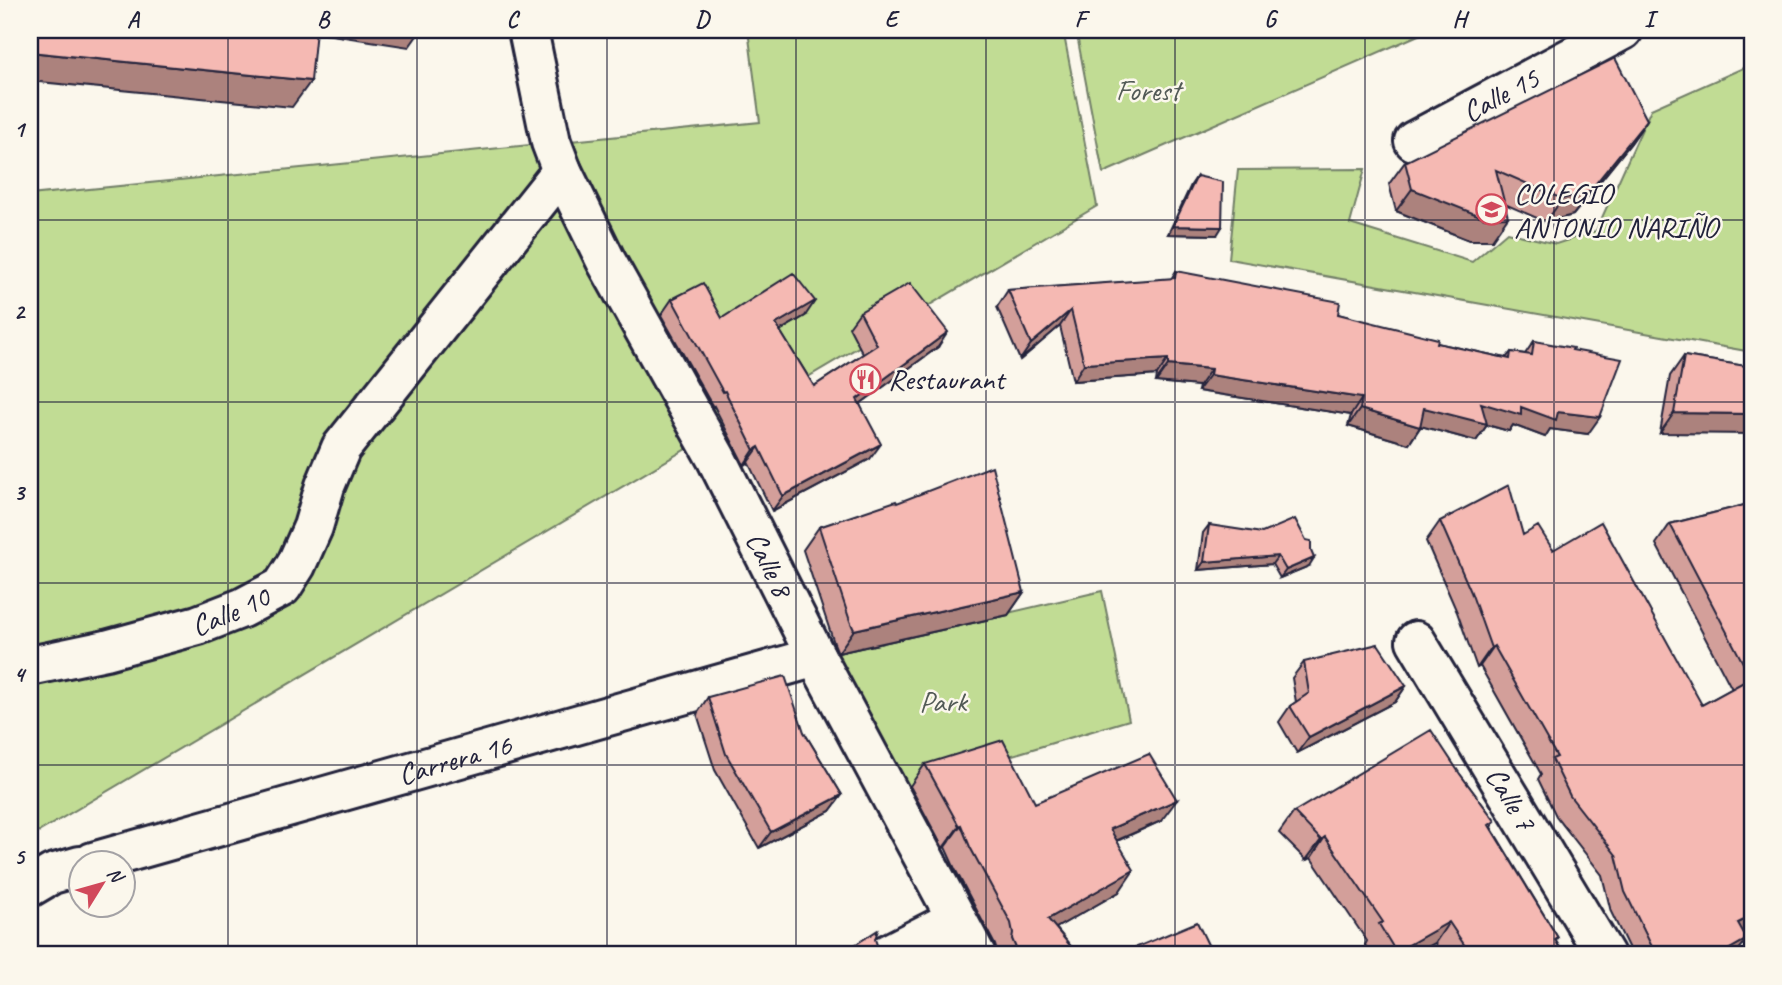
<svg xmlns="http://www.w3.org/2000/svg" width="1782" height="985" font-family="Caveat,sans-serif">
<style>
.green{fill:#c1dc94;stroke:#727f68;stroke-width:2}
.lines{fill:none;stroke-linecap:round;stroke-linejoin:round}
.minor-casing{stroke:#22223b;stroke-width:44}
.minor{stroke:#fbf7ec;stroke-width:38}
.wall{fill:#d39f9a;stroke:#22223b;stroke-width:2}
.shaded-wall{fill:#ac827d;stroke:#22223b;stroke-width:2}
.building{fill:#f5b9b3;stroke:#22223b;stroke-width:2}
.grid{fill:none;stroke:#22223b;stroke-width:2;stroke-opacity:0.55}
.labels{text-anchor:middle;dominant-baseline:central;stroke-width:5;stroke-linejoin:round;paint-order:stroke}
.park-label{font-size:30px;fill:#525a56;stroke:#fbf7ec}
.street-label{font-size:30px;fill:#22223b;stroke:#fbf7ec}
.poi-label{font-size:30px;fill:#22223b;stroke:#fbf7ec;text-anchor:start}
.neatline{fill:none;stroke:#22223b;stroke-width:2.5}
.grid-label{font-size:23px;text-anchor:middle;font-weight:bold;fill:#22223b}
</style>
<rect width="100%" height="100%" fill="#fbf7ec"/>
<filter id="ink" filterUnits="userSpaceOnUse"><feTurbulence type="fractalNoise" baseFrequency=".0143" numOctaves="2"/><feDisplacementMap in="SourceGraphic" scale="14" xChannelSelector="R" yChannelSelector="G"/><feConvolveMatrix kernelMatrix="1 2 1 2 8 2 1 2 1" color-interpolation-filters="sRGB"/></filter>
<g filter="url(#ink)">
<path class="green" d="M748 30H1063L1097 206 30 837V195L760 122Z
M1076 30H1430L1103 173Z
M1752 64V352L1229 259 1238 170 1365 169 1350 224 1472 262 1507 232 1556 244 1596 231 1651 109Z
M1102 591 1129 720 906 787 837 653Z"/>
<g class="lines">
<defs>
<g id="minor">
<path id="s1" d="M528 30 551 142 562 171 606 261 716 458 816 657 976 955"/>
<path id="s2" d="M1414 141 1623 30"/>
<path id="s3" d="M1416 641 1605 955"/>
<path id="s4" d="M30 666 106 650 198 625 242 608 282 587 296 565 313 527 325 486 341 448 562 171"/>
<path id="s5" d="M93 862 816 657"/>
<path d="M30 887 52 874 80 866"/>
<path d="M886 955 956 919"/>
</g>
</defs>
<use href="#minor" class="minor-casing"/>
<use href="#minor" class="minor"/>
</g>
<path class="wall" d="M1647 120 1631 143 1573 215 1546 222 1505 204 1492 240H1469L1396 211 1389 184 1405 162Z
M1197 176 1217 235 1168 234 1191 185Z
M1176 271 1338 314 1437 343 1506 358 1511 352 1525 354 1534 341 1572 350 1588 434 1550 429 1545 437 1513 425 1509 431 1487 425 1476 441 1421 426 1409 444 1348 426 1351 415 1198 391 1199 386 1156 382 1157 375 1073 381 1060 326 1020 360 997 307 1008 290 1171 279Z
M672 299 722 318 805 316 780 331 814 386 863 354 849 327 860 312 938 347 860 404 870 459 772 511 748 462 744 465 714 406 713 407 661 315Z
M1684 356 1752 367 1660 433 1670 376Z
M897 503 1024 592 1008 615 838 653 834 643 803 550 819 527Z
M1752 503V928L1744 933 1747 939 1735 955H1632L1611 912 1602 875 1556 816 1538 779 1541 774 1480 666 1477 668 1457 612 1426 541 1440 521 1523 535 1553 550 1702 705 1732 689 1656 544 1670 524Z
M1209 525 1309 566 1280 578 1272 564 1198 570 1203 533Z
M1304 662 1406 686 1395 702 1297 753 1279 722 1290 706 1296 702 1292 678Z
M708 697 804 732 842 795 830 811 759 848 715 770 697 714Z
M925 764 1035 803 1161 821 1117 841 1119 892 1056 928 1078 955H998L995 945 955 869 945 847 943 848 910 786Z
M1460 774 1495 821 1491 827 1558 938 1556 941 1564 955H1443L1435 943 1413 955H1371L1365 945 1367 941 1311 858 1306 860 1279 833 1294 812Z"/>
<path class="shaded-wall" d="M299 30H421L409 47Z
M30 52 311 81 292 107 30 81Z
M1647 120 1631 143 1573 215 1546 222 1562 199Z
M1412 189 1508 217 1492 240H1469L1396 211Z
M1173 226 1222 227 1217 235 1168 234Z
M815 301 805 316 765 339 776 324Z
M1071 310 1060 326 1020 360 1031 344Z
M948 332 938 347 846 414 857 399Z
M1168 359 1157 375 1073 381 1084 364Z
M1168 365 1211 369 1199 386 1156 382Z
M1210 375 1362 398 1351 415 1198 391Z
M1481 403 1558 412 1600 417 1588 434 1550 429 1545 437 1513 425 1509 431 1487 425 1476 441 1413 424 1424 408Z
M1360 409 1420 427 1409 444 1348 426Z
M1674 413 1752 414V434L1660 433Z
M881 444 870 459 772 511 783 496Z
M759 447 748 462 744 465 754 450Z
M1278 556 1272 564 1198 570 1204 562Z
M1314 558 1309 566 1280 578 1286 570Z
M1024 592 1008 615 838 653 854 630Z
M1494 646 1480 666 1477 668 1491 648Z
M1406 686 1395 702 1297 753 1309 737Z
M842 795 830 811 759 848 771 832Z
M1177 800 1161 821 1095 850 1110 829Z
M961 825 945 847 943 848 959 826Z
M1325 837 1311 858 1306 860 1321 840Z
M1134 870 1119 892 1033 941 1048 919Z
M1752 916V928L1724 943 1738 923Z
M1449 922 1435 943 1413 955H1393L1396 952Z
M1747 939 1735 955H1719Z"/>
<path class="building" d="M30 30H316L311 81 30 52Z
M1615 58 1647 120 1589 192 1562 199 1496 170 1508 217 1485 218 1412 189 1405 162Z
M1197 176 1223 182 1222 227 1173 226Z
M1176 271 1340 302 1338 314 1438 339 1437 343 1510 359 1511 352 1532 355 1534 341 1573 348 1572 350 1622 359 1600 417 1558 412 1556 420 1521 407V415L1481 403 1487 424 1424 408 1420 427 1360 409 1362 398 1210 375 1211 369 1168 365V359L1084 364 1071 310 1031 344 1008 290 1175 278Z
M793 273 815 301 776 324 814 386 877 345 860 312 910 283 948 332 857 399 881 444 783 496 759 447 754 450 725 391 723 392 672 299 703 283 722 318Z
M1684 356 1752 367V414L1674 413Z
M992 466 1024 592 854 630 850 621 819 527 896 501 897 503Z
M1509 485 1523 535 1538 526 1553 550 1601 522 1702 705 1751 678 1670 524 1752 503V916L1738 923 1747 939 1719 955H1656L1625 892 1616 855 1570 796 1552 759 1557 757 1494 646 1491 648 1471 592 1440 521Z
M1295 519 1306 540 1311 541V551L1314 558 1286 570 1278 556 1204 562 1209 525 1262 533Z
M1378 644 1406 686 1309 737 1290 706 1309 693 1304 662Z
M785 676 804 732 842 795 771 832 726 754 708 697Z
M1431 730 1460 774 1495 821 1489 825 1558 938 1555 940 1564 955H1471L1449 922 1396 952 1379 924 1383 922 1325 837 1321 840 1294 812Z
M1003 740 1035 803 1149 754 1177 800 1110 829 1134 870 1048 919 1078 955H1019L1012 939 1013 933 1011 923 970 847 961 825 959 826 925 764Z
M1197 922 1213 955H1118Z
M878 930 875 939 878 948 884 955H846L844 952Z
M924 950 927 955H913Z"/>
</g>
<path class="grid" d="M228 30V955M417 30V955M607 30V955M796 30V955M986 30V955M1175 30V955M1365 30V955M1554 30V955M30 220H1752M30 402H1752M30 583H1752M30 765H1752"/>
<defs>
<symbol id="school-ring" viewBox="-11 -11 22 22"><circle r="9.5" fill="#fbf7ec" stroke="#d1495b" stroke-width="1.5"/><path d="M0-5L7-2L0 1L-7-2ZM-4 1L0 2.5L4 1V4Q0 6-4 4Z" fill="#d1495b"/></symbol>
<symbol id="restaurant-ring" viewBox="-11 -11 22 22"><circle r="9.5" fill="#fbf7ec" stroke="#d1495b" stroke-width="1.5"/><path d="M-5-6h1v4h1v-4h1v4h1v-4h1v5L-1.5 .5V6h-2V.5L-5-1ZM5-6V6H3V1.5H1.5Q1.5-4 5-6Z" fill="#d1495b"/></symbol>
</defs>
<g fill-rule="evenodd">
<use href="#school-ring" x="1474" y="192" width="35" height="35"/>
<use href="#restaurant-ring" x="848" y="362" width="35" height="35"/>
</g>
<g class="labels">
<g class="park-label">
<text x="1148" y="90">Forest</text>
<text x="943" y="701">Park</text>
</g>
<g class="street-label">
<text stroke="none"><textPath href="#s2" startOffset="98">Calle 15</textPath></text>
<text stroke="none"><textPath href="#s1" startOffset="590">Calle 8</textPath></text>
<text stroke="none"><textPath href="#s4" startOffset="208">Calle 10</textPath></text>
<text stroke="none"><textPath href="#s5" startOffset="376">Carrera 16</textPath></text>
<text stroke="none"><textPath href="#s3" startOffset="184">Calle 7</textPath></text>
</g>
<g class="poi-label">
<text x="1514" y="193">COLEGIO<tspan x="1514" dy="34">ANTONIO NARIÑO</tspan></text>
<text x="888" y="379">Restaurant</text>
</g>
</g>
<rect width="1782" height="985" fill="none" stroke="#fbf7ec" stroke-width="77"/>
<g transform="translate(102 884) rotate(53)"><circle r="33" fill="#fbf7ec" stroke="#a4a2a5" stroke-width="2"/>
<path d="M0-5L12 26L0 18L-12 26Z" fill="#d1495b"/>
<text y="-10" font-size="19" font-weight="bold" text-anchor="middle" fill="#22223b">N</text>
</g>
<rect x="38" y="38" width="1706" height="908" class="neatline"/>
<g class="grid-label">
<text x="133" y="27">A</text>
<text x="323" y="27">B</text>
<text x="512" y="27">C</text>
<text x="702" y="27">D</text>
<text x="891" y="27">E</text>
<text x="1080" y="27">F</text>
<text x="1270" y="27">G</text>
<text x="1459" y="27">H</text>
<text x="1649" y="27">I</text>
<text x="19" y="137">1</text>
<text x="19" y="319">2</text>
<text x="19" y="500">3</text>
<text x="19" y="682">4</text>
<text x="19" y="864">5</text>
</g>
</svg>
